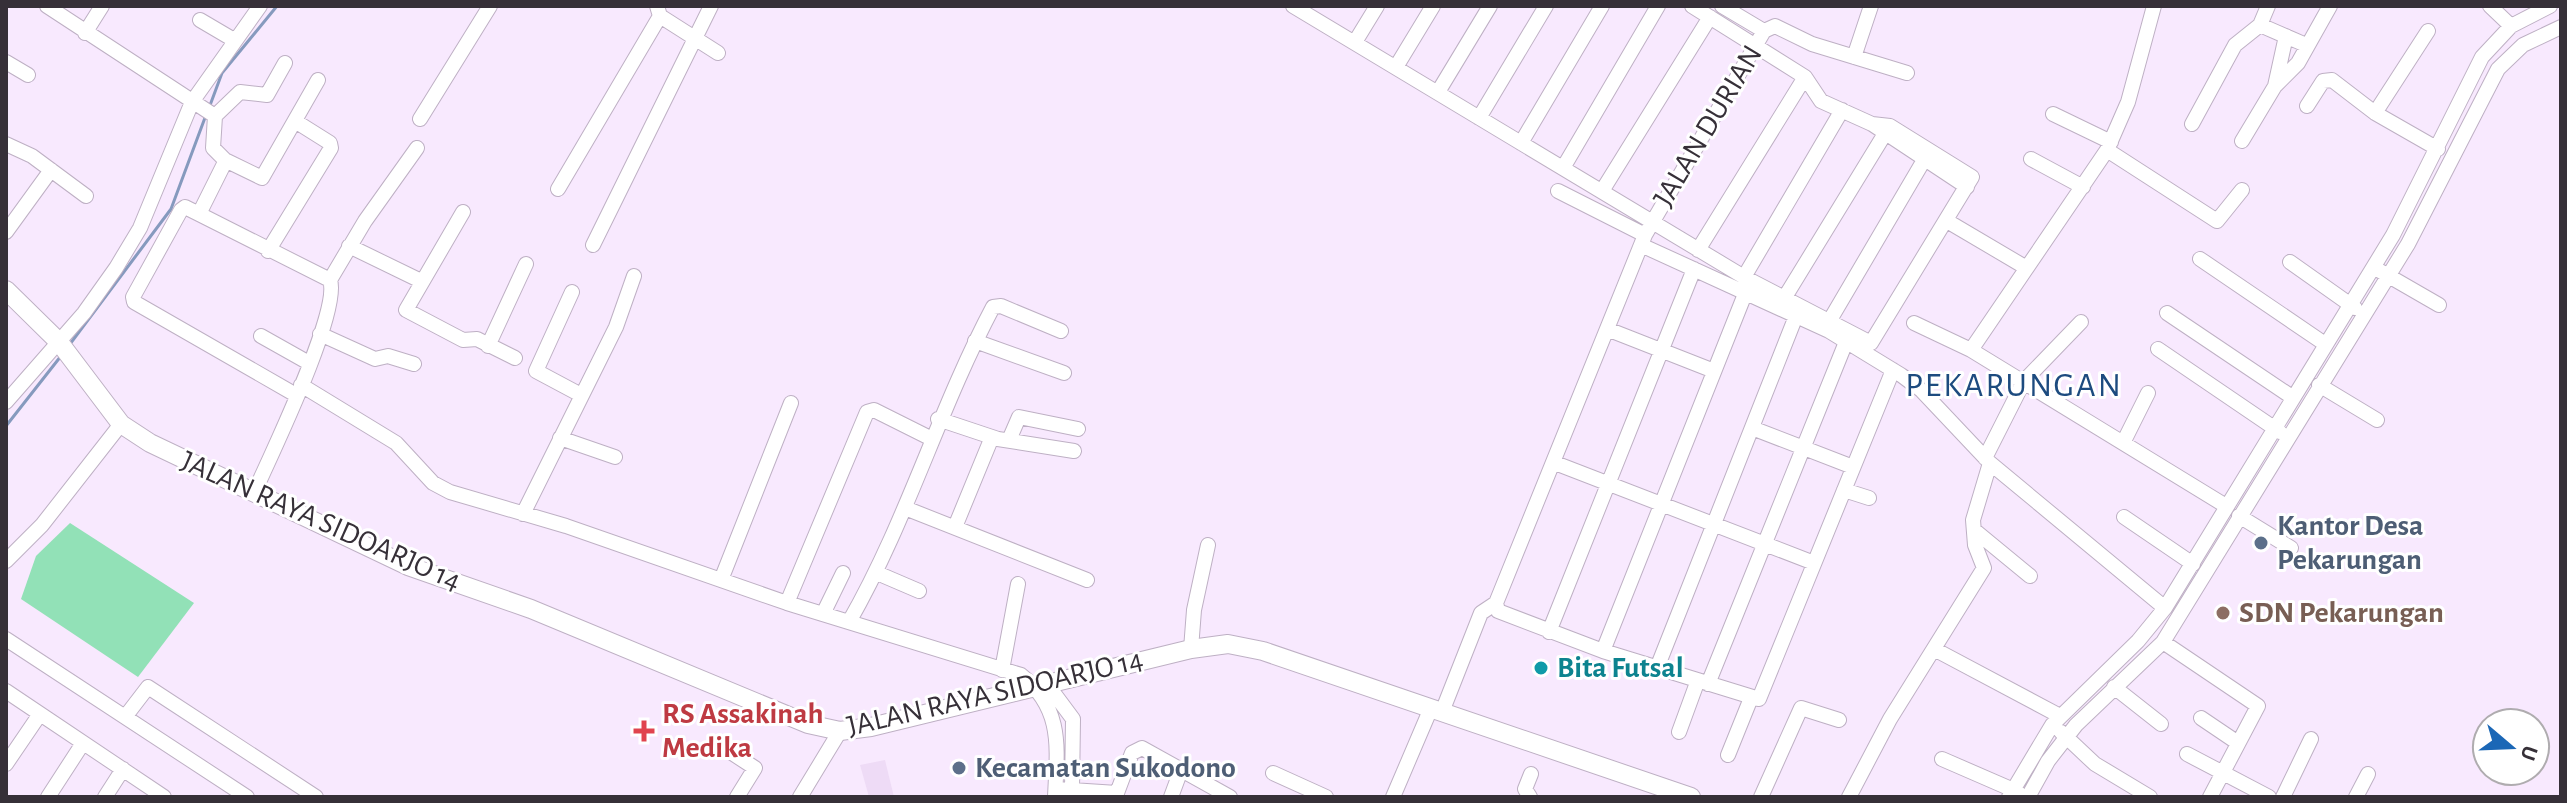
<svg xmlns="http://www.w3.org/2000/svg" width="2567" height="803" font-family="'Alegreya Sans',sans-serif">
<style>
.built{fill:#eedbf6}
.green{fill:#92e1b7}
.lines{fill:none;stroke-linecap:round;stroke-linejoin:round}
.stream{stroke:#869abe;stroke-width:3}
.minor-casing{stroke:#beb0c4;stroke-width:16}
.major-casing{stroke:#beb0c4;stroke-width:20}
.minor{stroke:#fff;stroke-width:14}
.major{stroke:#fff;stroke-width:18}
.service-dot{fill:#5c6f8a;stroke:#fff;stroke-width:3}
.education-dot{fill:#8d6e63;stroke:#fff;stroke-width:3}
.culture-dot{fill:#0f9aa8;stroke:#fff;stroke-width:3}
.health-dot{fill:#e0444e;stroke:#fff;stroke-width:3}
.labels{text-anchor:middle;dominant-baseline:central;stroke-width:6;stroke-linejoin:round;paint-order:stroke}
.street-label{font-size:30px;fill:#363038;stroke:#fff}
.service-label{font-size:30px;font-weight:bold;fill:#4e5e75;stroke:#fff;text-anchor:start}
.education-label{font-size:30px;font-weight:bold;fill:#785e54;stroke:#fff;text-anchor:start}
.culture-label{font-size:30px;font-weight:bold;fill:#0d838f;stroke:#fff;text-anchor:start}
.health-label{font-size:30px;font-weight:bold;fill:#be3a42;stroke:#fff;text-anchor:start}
.quarter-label{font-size:34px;letter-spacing:2px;fill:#1d4b7f;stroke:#fff}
</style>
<rect width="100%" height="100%" fill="#f8e9fe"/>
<path class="built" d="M885 760 894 797H869L860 765Z"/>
<path class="green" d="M70 523 194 603 138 677 21 599 36 556Z"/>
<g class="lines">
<path class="stream" d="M209 108 222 73 277 6
M70 344 171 209 206 115
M6 426 61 356"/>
<defs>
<path id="minor" d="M47 6 215 116
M657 6 660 16 718 53
M1293 6 1744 277 1871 343 1972 177 1890 126 1872 124
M1692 6 1805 77 1821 101 1872 124 1967 187
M1722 6 1764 31
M2490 6 2511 26
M200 20 234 40
M2260 25 2306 45
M1764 31 1775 26 1812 44 1907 73
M85 33 102 6
M1355 42 1377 6
M1854 57 1871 6
M6 62 28 75
M1396 67 1433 6
M2275 86 2286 36
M1438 92 1490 6
M2307 106 2323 81 2332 80 2375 113 2438 149
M2375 113 2428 31
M2053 114 2111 142
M1479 118 1546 6
M420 119 490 6
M2192 124 2235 45 2260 25 2268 6
M2242 141 2275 86 2298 63 2330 6
M1521 143 1602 6
M6 144 32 156 86 196
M2107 150 2217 221 2242 190
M2031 159 2083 187
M225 160 262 178 318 80
M1563 168 1658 6
M558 189 660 16
M1558 191 1645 235
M1602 191 1710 17
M463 212 406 310 463 340 477 339 515 358
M199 214 185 207 181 210 133 297 134 302 296 395
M1947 221 2025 267
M6 232 51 170
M593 245 711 6
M1641 245 1829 331 1901 375 1921 390 1990 463 2165 608
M349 246 421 281
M1698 250 1805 77
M268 251 331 148 330 143 295 121
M2200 259 2325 344
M2290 262 2355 308
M2380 271 2439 305
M1744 277 1842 110
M330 280 365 221 417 148
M572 292 536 371 581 395
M1785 297 1889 127
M2167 313 2292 397
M1830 320 1924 160
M1914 323 1971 350 2226 506
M1607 329 1714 371
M320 334 375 359 388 356 414 364
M261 336 309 363
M975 341 1064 373
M488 346 526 264
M2158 349 2280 432
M1971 350 2107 150 2128 102 2154 6
M301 385 396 443 433 483 450 492 566 526 787 603 1021 675C1064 709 1057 749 1055 797
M2319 385 2377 420
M6 402 84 313 116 268 140 228 192 102 260 6
M938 419 998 439 1074 451
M1752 428 1853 467
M560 438 615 457
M1009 440 1019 417 1078 429
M2123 443 2148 393
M1985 458 2024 381 2081 322
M1555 463 1814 563
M1844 490 1869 498
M254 493C270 457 341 311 330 280L199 214 224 164 225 160 213 148 215 116 240 92 267 95 285 63
M905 508 1087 580
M523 514 616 327 634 276
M2239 516 2291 548
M2124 517 2193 564
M955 527 992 437
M1974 530 2030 576
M6 561 42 525 121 424
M877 573 919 591
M721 580 791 403
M787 603 867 412 874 410 930 438
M1496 603 1498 611 1603 651 1759 699 1893 370
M823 614 843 573
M849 622C907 521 938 411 993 307L1001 306 1061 331
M1549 632 1694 269
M6 639 247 797
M2163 642 2258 706 2210 797
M1191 649 1194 610 1208 545
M1934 649 2060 716
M1603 651 1745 294
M1657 668 1796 316
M1002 670 1018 584
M1047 684 1073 719 1072 790
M1708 684 1846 342
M2114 687 2161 724
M6 691 164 797
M1442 712 1481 613 1496 603 1645 235 1764 31
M125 717 148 687 316 797
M2201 718 2238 743
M1679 732 1698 680
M2061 732 2095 764 2150 797
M732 753 755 768 737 797
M2187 754 2269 797
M1728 755 1751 698
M1942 759 2018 792
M6 764 40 714
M1273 773 1326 797
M1056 789 1117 793 1132 753 1142 748 1230 797
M48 797 83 743
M105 797 123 769
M800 797 840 731
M1171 797 1181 770
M1393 797 1431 708
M1530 797 1525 789 1531 774
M1761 797 1801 708 1839 720
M1849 797 1890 719 1984 568 1975 545 1973 520 1990 463
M2009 797 2052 725 2138 641 2165 608 2393 235 2482 57 2511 26 2550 6
M2028 797 2048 761 2076 725 2163 642 2408 244 2498 69 2523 45 2561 27
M2283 797 2311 739
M2356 797 2368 774"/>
<path id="major" d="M6 290 59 342 121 424 150 443 408 566 531 609 808 724 840 731 871 727 1191 649 1228 644 1263 651 1691 797"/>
</defs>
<use href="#minor" class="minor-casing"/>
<use href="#major" class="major-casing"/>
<use href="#minor" class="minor"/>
<use href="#major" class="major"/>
</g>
<g class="service-dot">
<circle cx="2261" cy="543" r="8"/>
<circle cx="959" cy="768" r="8"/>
</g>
<circle class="education-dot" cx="2223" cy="613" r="8"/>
<circle class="culture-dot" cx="1541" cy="668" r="8"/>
<path class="health-dot" d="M640 719h8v8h8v8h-8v8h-8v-8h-8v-8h8z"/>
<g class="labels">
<g class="street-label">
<text transform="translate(1708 126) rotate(-59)">JALAN DURIAN</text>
<text transform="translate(321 521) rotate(24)">JALAN RAYA SIDOARJO 14</text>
<text transform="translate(995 693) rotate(-13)">JALAN RAYA SIDOARJO 14</text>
</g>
<g class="service-label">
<text x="2277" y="526">Kantor Desa<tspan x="2277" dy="34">Pekarungan</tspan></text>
<text x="975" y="768">Kecamatan Sukodono</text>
</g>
<g class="education-label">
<text x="2239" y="613">SDN Pekarungan</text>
</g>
<g class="culture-label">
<text x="1557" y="668">Bita Futsal</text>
</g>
<g class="health-label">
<text x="662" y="714">RS Assakinah<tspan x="662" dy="34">Medika</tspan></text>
</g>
<g class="quarter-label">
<text x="2014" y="386">PEKARUNGAN</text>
</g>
</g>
<rect width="2567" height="803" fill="none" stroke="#363038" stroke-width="16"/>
<g transform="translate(2511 747) rotate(109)"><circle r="38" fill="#ffffff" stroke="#afacaf" stroke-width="2"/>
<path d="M0-6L14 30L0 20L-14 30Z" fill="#1b67b6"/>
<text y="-12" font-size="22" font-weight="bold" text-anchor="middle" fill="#363038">U</text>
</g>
</svg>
